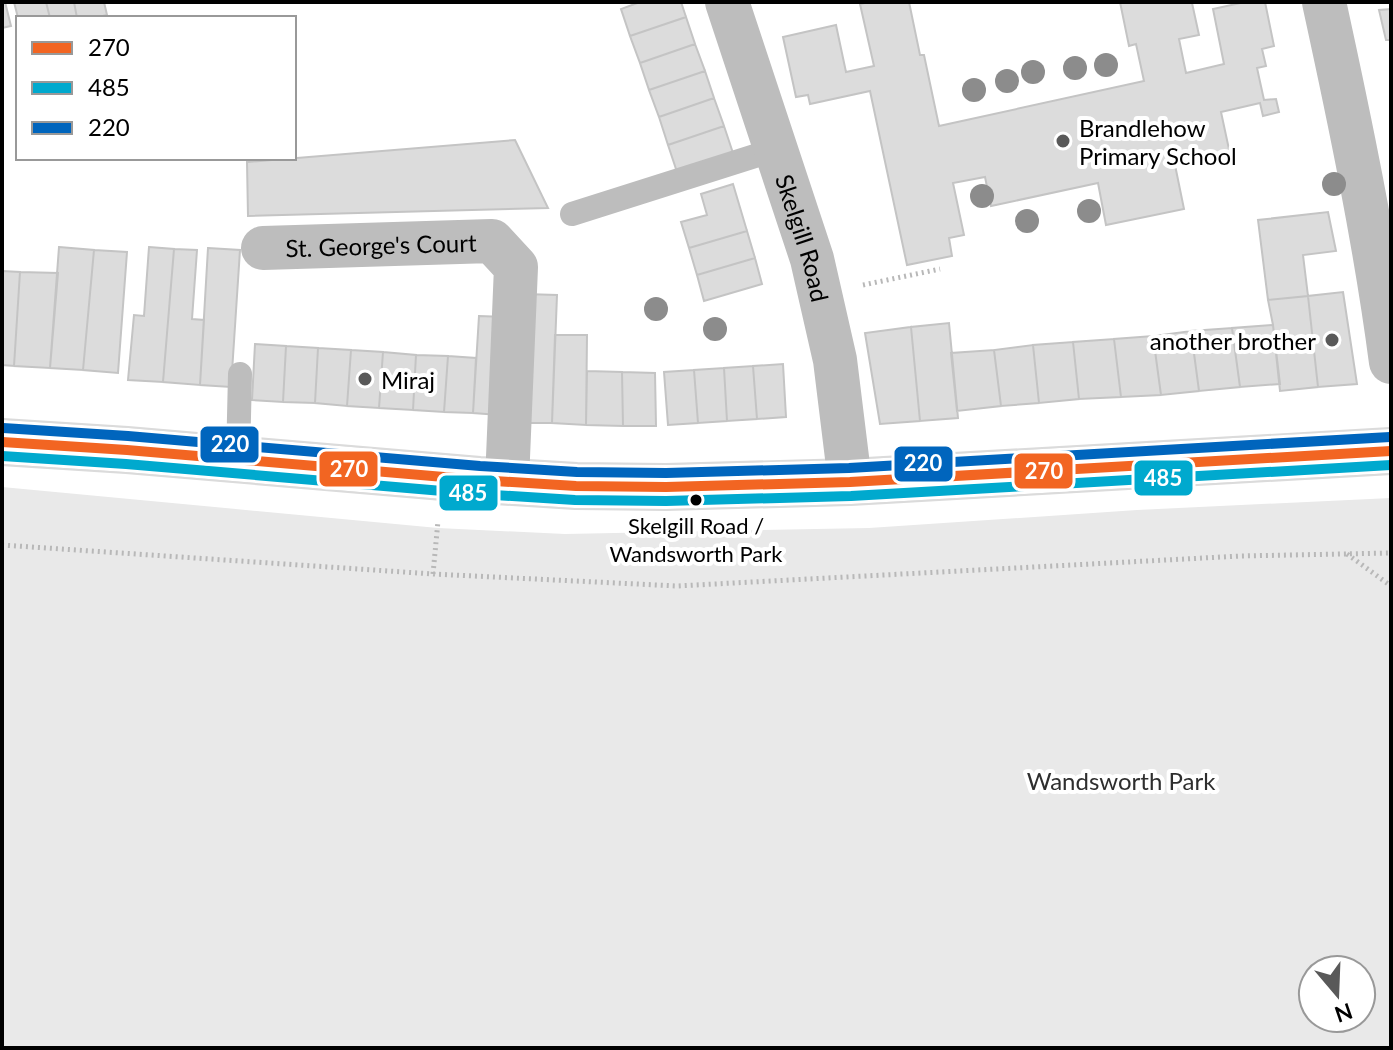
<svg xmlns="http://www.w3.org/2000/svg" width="1393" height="1050" font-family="Lato,sans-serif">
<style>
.green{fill:#e9e9e9;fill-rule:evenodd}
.building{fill:#dcdcdc;stroke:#c4c4c4;stroke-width:2}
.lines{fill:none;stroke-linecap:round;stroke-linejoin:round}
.primary-casing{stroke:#dbdbdb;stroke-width:48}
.path{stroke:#b8b8b8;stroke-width:5;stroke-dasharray:2 4;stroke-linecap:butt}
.lane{stroke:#bdbdbd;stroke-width:24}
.street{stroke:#bdbdbd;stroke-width:44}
.primary{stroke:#bdbdbd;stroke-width:44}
.bus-1-casing{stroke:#fff;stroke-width:16}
.bus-2-casing{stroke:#fff;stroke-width:16}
.bus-3-casing{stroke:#fff;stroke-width:16}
.bus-1{stroke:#f26522;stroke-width:10}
.bus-2{stroke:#00a9ce;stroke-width:10}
.bus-3{stroke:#0065bd;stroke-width:10}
.tree{fill:#8c8c8c}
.poi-dot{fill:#595959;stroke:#fff;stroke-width:3}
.bus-dot{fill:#000;stroke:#fff;stroke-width:3}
.labels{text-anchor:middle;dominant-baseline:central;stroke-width:8;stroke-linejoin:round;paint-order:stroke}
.bus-label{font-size:22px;fill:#000;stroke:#fff}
.poi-label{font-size:24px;fill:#000;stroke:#fff;text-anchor:start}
.street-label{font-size:24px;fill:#000;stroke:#fff}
.park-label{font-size:24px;fill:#2e2e2e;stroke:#fff}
.line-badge{stroke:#fff;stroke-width:3}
.badge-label{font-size:22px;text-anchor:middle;font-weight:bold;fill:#fff}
</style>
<rect width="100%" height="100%" fill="#fff"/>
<path class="green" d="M2 487 438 528 565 534 869 528 1137 510 1391 498V1048H2ZM1361 970V1018H1313V970Z"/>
<path class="building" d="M2 2H5L11 26 2 28Z
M14 2H46L50 18H18Z
M46 2H74L77 18H50Z
M74 2H104L107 15 94 18H77Z
M640 2H681L686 17 630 36 621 9Z
M869 2H909L920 55H924L939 126 1144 81 1136 44 1129 46 1120 2H1197L1192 3 1199 35 1179 39 1186 73 1224 64 1213 9 1245 2H1265L1274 46 1262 49 1266 66 1257 68 1264 100 1276 99 1279 112 1263 116 1260 103 1221 112 1230 154 1175 165 1184 209 1106 225 1098 183 991 206 985 177 953 183 964 235 949 238 952 256 907 265 870 91 810 104 808 95 796 97 783 37 836 25 846 72 874 66 860 4Z
M1391 9V40H1386L1379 10Z
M686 17 695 44 640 63 630 36Z
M695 44 705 71 649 90 640 63Z
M705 71 714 98 659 117 649 90Z
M714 98 724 126 668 145 659 117Z
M724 126 733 153 677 172 668 145Z
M515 140 548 208 248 216 247 162Z
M733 184 747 231 689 248 681 222 707 215 701 194Z
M1328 212 1336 251 1303 255 1308 296 1268 300 1258 220Z
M747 231 755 258 697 275 689 248Z
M59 247 94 250 83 370 50 368Z
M149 247 174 249 163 382 128 380 134 315 144 316Z
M208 248 240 250 231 387 200 385Z
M174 249 197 250 192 319 204 320 200 385 163 382Z
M94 250 127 252 118 373 83 370Z
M755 258 762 284 704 301 697 275Z
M2 271 20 272 14 366 2 365Z
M20 272 58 273 50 368 14 366Z
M1343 292 1357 384 1318 387 1308 296Z
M524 294 557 295 552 423H519Z
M1308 296 1318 387 1280 391 1273 325 1268 300Z
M479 316 505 317 499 415 473 413Z
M949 323 958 418 920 421 911 327Z
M1273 325 1280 384 1240 387 1232 328Z
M911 327 920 421 880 424 865 333Z
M1232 328 1240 387 1199 391 1191 331Z
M1191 331 1199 391 1161 395 1153 336Z
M555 335H587L586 425 552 423Z
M1153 336 1161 395 1121 397 1114 339Z
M1114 339 1121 397 1079 399 1073 342Z
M1073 342 1079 399 1039 403 1033 345Z
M255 344 286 346 283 402 252 400Z
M1033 345 1039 403 1001 406 994 350Z
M286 346 318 348 315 403 283 402Z
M318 348 351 350 347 406 315 403Z
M351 350 383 352 379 408 347 406Z
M994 350 1001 406 957 411 951 353Z
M383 352 416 355 413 410 379 408Z
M416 355 448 356 444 412 413 410Z
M448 356 476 358 473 413 444 412Z
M783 364 786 417 757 419 753 366Z
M753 366 757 419 727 421 724 368Z
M724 368 727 421 698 423 694 370Z
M694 370 698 423 668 425 664 372Z
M587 371 622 372 623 426 586 425Z
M622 372 655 373 656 426H623Z"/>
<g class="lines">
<defs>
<path id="primary" d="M2 442 127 450 479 480 576 486 666 487 850 482 1391 451"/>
</defs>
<use href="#primary" class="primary-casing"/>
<path class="path" d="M863 285 940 269
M2 545 433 574 677 586 1241 556 1391 553
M1347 554 1391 586
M433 574 438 521"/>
<path class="lane" d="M572 214 777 149
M238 459 240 374"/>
<g class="street">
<path id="s1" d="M727 2 812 259 835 360 850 482"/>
<path d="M1324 2C1350 121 1375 241 1391 362"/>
<path id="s2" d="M263 248 492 241 516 267 507 481"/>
</g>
<use href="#primary" class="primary"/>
<defs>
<path id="bus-1" d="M2 442 127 450 479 480 576 486 666 487 850 482 1391 451"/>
<path id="bus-2" d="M2 456 126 464 478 494 575 500 666 501 851 496 1391 465"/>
<path id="bus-3" d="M3 428 128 436 480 466 577 472 666 473 849 468 1390 437"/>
</defs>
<use href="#bus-1" class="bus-1-casing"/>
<use href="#bus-2" class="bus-2-casing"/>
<use href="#bus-3" class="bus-3-casing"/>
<use href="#bus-1" class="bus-1"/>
<use href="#bus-2" class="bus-2"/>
<use href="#bus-3" class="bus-3"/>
</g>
<g class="tree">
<circle cx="1106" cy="65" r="12"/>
<circle cx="1075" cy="68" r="12"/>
<circle cx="1033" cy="72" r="12"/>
<circle cx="1007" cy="81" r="12"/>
<circle cx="974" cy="90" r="12"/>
<circle cx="1334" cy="184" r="12"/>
<circle cx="982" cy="196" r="12"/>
<circle cx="1089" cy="211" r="12"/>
<circle cx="1027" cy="221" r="12"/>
<circle cx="656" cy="309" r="12"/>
<circle cx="715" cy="329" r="12"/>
</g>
<g class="poi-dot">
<circle cx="1063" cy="141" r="8"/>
<circle cx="1332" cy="340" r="8"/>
<circle cx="365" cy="379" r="8"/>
</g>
<circle class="bus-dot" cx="696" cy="500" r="7"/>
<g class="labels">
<g class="bus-label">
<text x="696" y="525">Skelgill Road /<tspan x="696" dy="28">Wandsworth Park</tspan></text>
</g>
<g class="poi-label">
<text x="1079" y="127">Brandlehow<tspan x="1079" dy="28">Primary School</tspan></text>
<text x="1316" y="340" text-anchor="end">another brother</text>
<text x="381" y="379">Miraj</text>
</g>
<g class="street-label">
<text stroke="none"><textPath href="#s1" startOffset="248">Skelgill Road</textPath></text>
<text stroke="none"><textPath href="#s2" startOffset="118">St. George's Court</textPath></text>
</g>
<g class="park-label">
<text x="1121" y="780">Wandsworth Park</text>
</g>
</g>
<g class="line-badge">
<rect x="199" y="425" width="61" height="39" rx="8" fill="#0065bd"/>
<rect x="893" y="445" width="61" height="38" rx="8" fill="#0065bd"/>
<rect x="318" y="450" width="61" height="38" rx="8" fill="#f26522"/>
<rect x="1013" y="452" width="61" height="38" rx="8" fill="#f26522"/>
<rect x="1133" y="459" width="61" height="38" rx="8" fill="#00a9ce"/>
<rect x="438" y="474" width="61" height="38" rx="8" fill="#00a9ce"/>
</g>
<g class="badge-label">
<text x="230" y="452">220</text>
<text x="923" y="471">220</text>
<text x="349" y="477">270</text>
<text x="1044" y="479">270</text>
<text x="1163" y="486">485</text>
<text x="468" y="501">485</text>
</g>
<rect width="1393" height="1050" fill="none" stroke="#000000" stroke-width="8"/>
<rect x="16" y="16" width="280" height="144" fill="#ffffff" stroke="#999999" stroke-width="2"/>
<rect x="32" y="42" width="40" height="12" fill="#f26522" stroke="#999999" stroke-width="2"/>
<text x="88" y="56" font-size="24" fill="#000000">270</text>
<rect x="32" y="82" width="40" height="12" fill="#00a9ce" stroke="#999999" stroke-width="2"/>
<text x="88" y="96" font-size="24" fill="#000000">485</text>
<rect x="32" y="122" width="40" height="12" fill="#0065bd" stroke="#999999" stroke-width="2"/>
<text x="88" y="136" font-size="24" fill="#000000">220</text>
<g transform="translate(1337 994) rotate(161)"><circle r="38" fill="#ffffff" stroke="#999999" stroke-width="2"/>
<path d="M0-6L14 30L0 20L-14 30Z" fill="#595959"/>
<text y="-12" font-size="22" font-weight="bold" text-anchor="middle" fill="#000000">N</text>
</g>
</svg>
